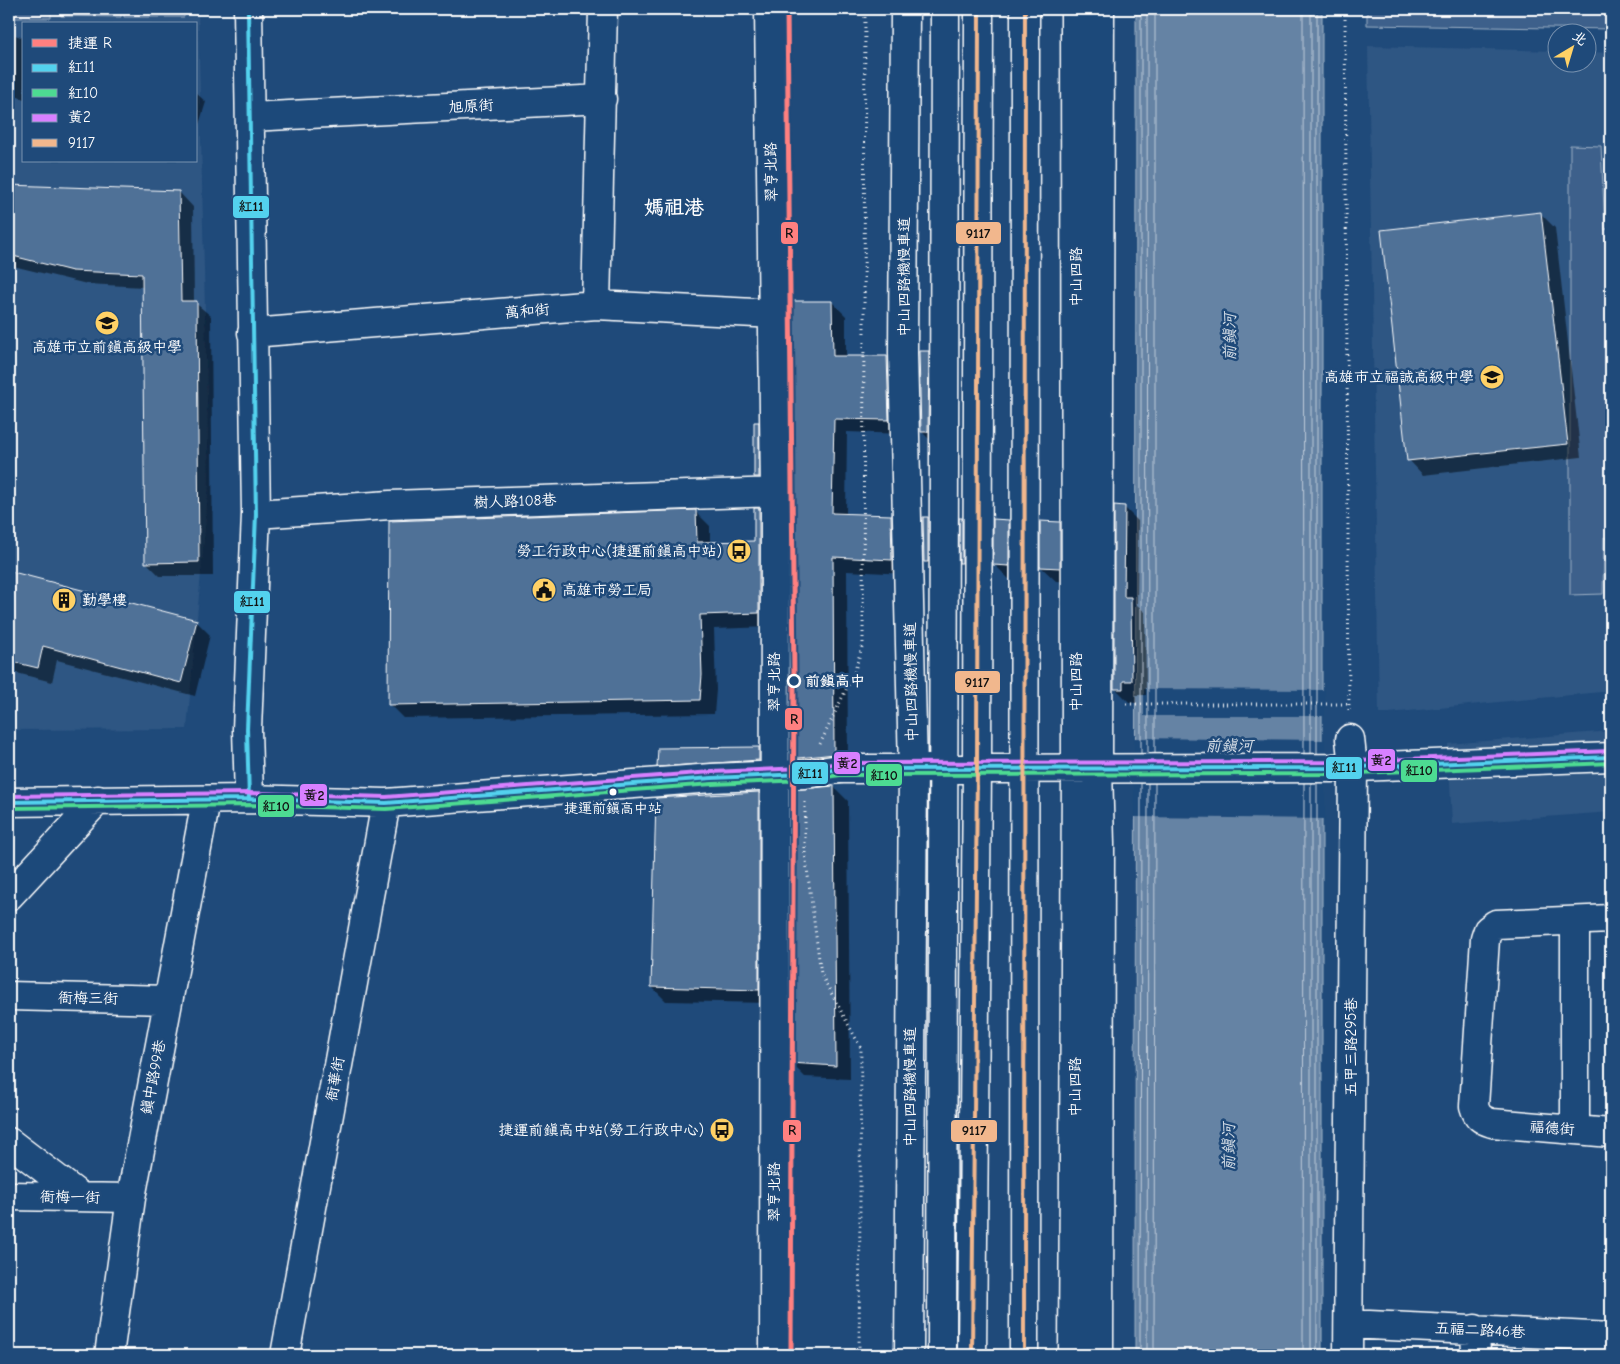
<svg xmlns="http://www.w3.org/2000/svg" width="1620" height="1364" font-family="'Comic Neue','LXGW WenKai TC',sans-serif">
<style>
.built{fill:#2e5683;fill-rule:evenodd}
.green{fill:#3c618b;stroke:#9eb0c5}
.water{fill:#6583a4;stroke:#a3b5c8}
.pier{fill:#1f4a7a}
.shadow{fill:#0007}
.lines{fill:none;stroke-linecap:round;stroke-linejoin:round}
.shore{stroke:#c1cddb;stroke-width:1}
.building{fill:#507197;stroke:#fff}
.minor-casing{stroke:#fff;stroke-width:31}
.major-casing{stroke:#fff;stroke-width:31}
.path{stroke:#fff;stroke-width:3;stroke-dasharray:1 4;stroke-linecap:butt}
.minor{stroke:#1f4a7a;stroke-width:28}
.major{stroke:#1f4a7a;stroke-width:28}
.bus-1-casing{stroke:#1f4a7a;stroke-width:8}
.bus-2-casing{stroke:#1f4a7a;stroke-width:8}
.bus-3-casing{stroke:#1f4a7a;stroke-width:8}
.bus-4-casing{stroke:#1f4a7a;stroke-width:8}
.bus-1{stroke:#53d2ee;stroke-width:4}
.bus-2{stroke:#4ddb92;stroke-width:4}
.bus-3{stroke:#d880ff;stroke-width:4}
.bus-4{stroke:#f1b78d;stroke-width:4}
.metro-1-casing{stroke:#1f4a7a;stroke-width:9}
.metro-1{stroke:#ff8080;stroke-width:5}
.stop-dot{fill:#1f4a7a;stroke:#fff;stroke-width:2.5}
.bus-dot{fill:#fff;stroke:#1f4a7a;stroke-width:2}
.labels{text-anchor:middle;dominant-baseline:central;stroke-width:5;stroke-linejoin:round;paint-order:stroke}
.bus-label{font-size:14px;fill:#fff;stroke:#1f4a7a}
.street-label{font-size:15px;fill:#fff;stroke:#1f4a7a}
.poi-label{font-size:15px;fill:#fff;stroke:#1f4a7a;text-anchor:end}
.stop-label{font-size:15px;font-weight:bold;fill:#fff;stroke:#1f4a7a;text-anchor:start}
.water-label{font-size:16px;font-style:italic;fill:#d8e0e8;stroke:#1f4a7a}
.district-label{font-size:20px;font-weight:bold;fill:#fff;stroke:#1f4a7a}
.line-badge{stroke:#1f4a7a;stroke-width:2}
.pale-badge-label{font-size:14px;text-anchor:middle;font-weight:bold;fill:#111}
</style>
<rect width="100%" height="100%" fill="#1f4a7a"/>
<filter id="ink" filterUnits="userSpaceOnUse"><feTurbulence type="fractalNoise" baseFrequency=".02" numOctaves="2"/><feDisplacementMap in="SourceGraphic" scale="10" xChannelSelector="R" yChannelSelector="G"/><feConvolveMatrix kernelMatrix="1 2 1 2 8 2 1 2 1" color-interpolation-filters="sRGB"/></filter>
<g filter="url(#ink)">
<path class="built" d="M9 9H198L209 484 187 729 9 730ZM24 24H196V161H24Z
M1368 46 1557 51 1558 62H1588V52L1611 53V691L1379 714Z
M1611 731V812L1452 824 1448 744Z"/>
<path class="green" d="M9 9H51V18H9Z
M61 9H121V17L61 16Z
M124 9H184V17H124Z
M1367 9H1611V29L1367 25Z
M1570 145 1601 146 1605 230 1611 226V542L1604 537 1603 594 1570 595Z"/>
<path class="water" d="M1136 9H1322V1355H1135Z"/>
<path class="pier" d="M1144 689 1325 690V716H1144Z
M1134 738 1325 740V819L1134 817Z"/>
<path class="shadow" d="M9 33 24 38V99L9 94Z
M196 93 206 102 196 134Z
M9 186 179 192 193 207 194 302 211 316 213 576H160L146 562 144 287 87 284 9 265Z
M1541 214 1555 228 1581 457 1423 475 1409 460Z
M832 302 846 316V357L887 358 901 372 903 434 847 432 846 515 891 517 905 531 906 574 847 571 848 768 806 773 792 758Z
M928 352 942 366 936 446 922 432Z
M758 423 772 438 770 491 755 477Z
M1124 507 1138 521 1137 605 1145 612 1146 695H1136V703L1129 702 1115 688Z
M759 509 773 524V627L714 629 716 690 714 714 403 718 389 704 696 512 710 526V543L755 542Z
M928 518 942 532 939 575 925 561Z
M962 519 976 534 975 577 961 563Z
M1008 521 1023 535V579H1009L994 564Z
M1060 523 1074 537V582L1056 581 1041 567Z
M9 573 196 621 210 635 195 696 57 660 52 682 9 671Z
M759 748 773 762 673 780 659 766Z
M834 787 848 801 850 1079 805 1077 791 1063Z
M759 793 773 807 772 1003 666 1001 652 987Z"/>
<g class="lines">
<path class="shore" d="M1141 9V753
M1147 9 1148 753
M1155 9V753
M1303 9 1304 753
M1311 9V753
M1317 9V753
M1140 1355 1141 783
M1147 1355 1148 783
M1154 1355 1155 783
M1303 1355 1304 783
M1311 1355V783
M1317 1355V783"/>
</g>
<path class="building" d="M9 185 179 191 181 301H197L199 562 145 563 142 274 72 271 9 255Z
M1541 212 1568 444 1407 461 1381 230Z
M788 301H832L833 356H887L889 420 834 419 832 513 891 515 892 560 833 557 834 754 790 759Z
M919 351H929L928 432H921Z
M754 422H759V477H754Z
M1114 505 1125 506 1124 597H1131L1132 681H1123V689H1114Z
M754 508H759V613L700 615 702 675 700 700 388 705 389 521 696 510 697 542 754 541Z
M923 517H928V562H924Z
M959 518H962V563H959Z
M993 519 1009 520V566L993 565Z
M1040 521 1060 522V568L1040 567Z
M9 571 197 620 181 683 43 646 38 668 9 661Z
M759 747V760L657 767 658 748Z
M834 786 836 1066 790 1063V790Z
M759 792V990L651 987 656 798Z"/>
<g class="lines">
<defs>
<path id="minor" d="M248 9 256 514 247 729 249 799
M769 9 775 492 774 1355
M905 9 903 353 913 769 909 1355
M250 117 602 99
M596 305 603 9
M252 333 596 305 774 314
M256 514 390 505 775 492
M9 802 249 799 386 803 712 778 805 774 840 769
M9 896 98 800
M1611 919 1496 924 1488 930 1485 939 1474 1106C1477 1117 1482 1120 1492 1123L1611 1133
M1575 921V1129
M9 996 168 1000
M9 1142 81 1197
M9 1196 131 1198
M1349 1324 1611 1337
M1475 1329 1476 1355
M109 1355 131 1198 206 801
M285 1355 386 803
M1099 1355 1100 844 1098 768 1100 9
M1348 1355 1353 767 1350 739"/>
<path id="major" d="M840 769 1332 768 1611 757
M942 1355 945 9
M972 1355 977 768 979 9
M1024 1355 1025 9
M1073 1355 1076 768 1075 9"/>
</defs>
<use href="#minor" class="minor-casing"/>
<use href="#major" class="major-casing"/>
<path class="path" d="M1345 9 1349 713
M1126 704H1349
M820 744 854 673 863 644 865 9
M805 802V853L821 974 861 1048 859 1355"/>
<use href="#minor" class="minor"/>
<use href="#major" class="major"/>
<defs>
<path id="bus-1" d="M248 9 256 514 247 729 249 799
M9 802 249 799 386 803 712 778 805 774 840 769 1332 768 1611 757"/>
<path id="bus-2" d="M9 808 249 805 386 809 712 784 805 780 840 775 1332 774 1611 763"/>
<path id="bus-3" d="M9 796 249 793 386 797 712 772 804 768 840 763 1332 762 1611 751"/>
<path id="bus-4" d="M972 1355 977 768 979 9
M1024 1355 1025 9"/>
</defs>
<use href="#bus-1" class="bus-1-casing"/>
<use href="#bus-2" class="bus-2-casing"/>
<use href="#bus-3" class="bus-3-casing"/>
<use href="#bus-4" class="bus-4-casing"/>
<use href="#bus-1" class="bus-1"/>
<use href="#bus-2" class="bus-2"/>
<use href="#bus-3" class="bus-3"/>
<use href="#bus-4" class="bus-4"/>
<defs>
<path id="metro-1" d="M787 9 794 675 791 1355"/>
</defs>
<use href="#metro-1" class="metro-1-casing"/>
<use href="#metro-1" class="metro-1"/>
</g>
</g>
<defs>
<symbol id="school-disc" viewBox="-11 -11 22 22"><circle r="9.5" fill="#ffd166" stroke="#1f4a7a"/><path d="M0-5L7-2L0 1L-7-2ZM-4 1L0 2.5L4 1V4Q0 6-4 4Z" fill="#111"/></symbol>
<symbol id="bus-disc" viewBox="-11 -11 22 22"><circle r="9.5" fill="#ffd166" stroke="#1f4a7a"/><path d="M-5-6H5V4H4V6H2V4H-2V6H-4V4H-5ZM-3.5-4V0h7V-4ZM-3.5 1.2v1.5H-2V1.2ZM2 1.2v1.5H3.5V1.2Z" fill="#111"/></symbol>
<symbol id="civic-disc" viewBox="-11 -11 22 22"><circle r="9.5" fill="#ffd166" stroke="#1f4a7a"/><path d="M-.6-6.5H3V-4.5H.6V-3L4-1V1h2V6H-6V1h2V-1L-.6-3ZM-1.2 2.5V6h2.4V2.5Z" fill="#111"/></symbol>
<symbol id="building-disc" viewBox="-11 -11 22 22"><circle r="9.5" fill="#ffd166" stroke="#1f4a7a"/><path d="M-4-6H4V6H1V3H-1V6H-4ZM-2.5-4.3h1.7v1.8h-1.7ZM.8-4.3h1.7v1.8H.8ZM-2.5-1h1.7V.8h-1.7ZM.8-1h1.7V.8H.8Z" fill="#111"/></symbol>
</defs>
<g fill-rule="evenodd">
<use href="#school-disc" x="93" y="309" width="28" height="28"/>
<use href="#school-disc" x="1478" y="363" width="28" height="28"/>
<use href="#bus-disc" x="725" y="537" width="28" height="28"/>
<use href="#civic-disc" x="530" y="576" width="28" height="28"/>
<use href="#building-disc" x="50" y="586" width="28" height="28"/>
<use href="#bus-disc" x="708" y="1116" width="28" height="28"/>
</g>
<circle class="stop-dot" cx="794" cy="681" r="6"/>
<circle class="bus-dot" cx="613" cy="792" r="4.5"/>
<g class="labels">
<g class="bus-label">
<text x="613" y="808">捷運前鎮高中站</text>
</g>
<g class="street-label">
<text transform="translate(471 106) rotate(-3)">旭原街</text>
<text transform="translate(771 172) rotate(-91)">翠亨北路</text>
<text transform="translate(904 277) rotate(-90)">中山四路機慢車道</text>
<text transform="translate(1076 277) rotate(-90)">中山四路</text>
<text transform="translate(527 311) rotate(-5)">萬和街</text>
<text transform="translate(515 501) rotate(-2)">樹人路108巷</text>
<text transform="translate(774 682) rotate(-90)">翠亨北路</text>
<text transform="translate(911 682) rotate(-91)">中山四路機慢車道</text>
<text transform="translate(1076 682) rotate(-90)">中山四路</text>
<text transform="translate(88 998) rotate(1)">衙梅三街</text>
<text transform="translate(1351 1047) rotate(-90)">五甲三路295巷</text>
<text transform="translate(153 1077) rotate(-79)">鎮中路99巷</text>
<text transform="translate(335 1079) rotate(-80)">衙華街</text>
<text transform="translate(910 1087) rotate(-90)">中山四路機慢車道</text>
<text transform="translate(1075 1087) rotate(-90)">中山四路</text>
<text transform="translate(1552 1128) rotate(4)">福德街</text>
<text transform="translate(774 1192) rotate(-90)">翠亨北路</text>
<text transform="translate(70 1197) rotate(1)">衙梅一街</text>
<text transform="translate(1480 1330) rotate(3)">五福二路46巷</text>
</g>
<g class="poi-label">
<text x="107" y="347" text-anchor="middle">高雄市立前鎮高級中學</text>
<text x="1474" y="377">高雄市立福誠高級中學</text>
<text x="722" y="551">勞工行政中心(捷運前鎮高中站)</text>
<text x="562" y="590" text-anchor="start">高雄市勞工局</text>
<text x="82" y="600" text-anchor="start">勤學樓</text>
<text x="704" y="1130">捷運前鎮高中站(勞工行政中心)</text>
</g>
<g class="stop-label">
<text x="805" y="681">前鎮高中</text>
</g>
<g class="water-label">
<text transform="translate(1230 337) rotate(-90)">前鎮河</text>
<text x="1229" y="746">前鎮河</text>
<text transform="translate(1229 1147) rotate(-90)">前鎮河</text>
</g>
<g class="district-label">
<text x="674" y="207">媽祖港</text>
</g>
</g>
<g class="line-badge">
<rect x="232" y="195" width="38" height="24" rx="5" fill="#53d2ee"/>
<rect x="780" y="221" width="19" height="24" rx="5" fill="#ff8080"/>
<rect x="955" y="221" width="47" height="24" rx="5" fill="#f1b78d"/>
<rect x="233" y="590" width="38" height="24" rx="5" fill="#53d2ee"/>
<rect x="954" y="670" width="47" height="24" rx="5" fill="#f1b78d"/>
<rect x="784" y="707" width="19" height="24" rx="5" fill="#ff8080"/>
<rect x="1367" y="748" width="29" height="24" rx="5" fill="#d880ff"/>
<rect x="833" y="751" width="28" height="24" rx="5" fill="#d880ff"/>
<rect x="1325" y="756" width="38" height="24" rx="5" fill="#53d2ee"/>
<rect x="1400" y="759" width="38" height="24" rx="5" fill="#4ddb92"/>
<rect x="791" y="761" width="38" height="24" rx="5" fill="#53d2ee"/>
<rect x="865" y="763" width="38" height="24" rx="5" fill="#4ddb92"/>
<rect x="299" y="783" width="29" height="24" rx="5" fill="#d880ff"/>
<rect x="257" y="794" width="38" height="24" rx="5" fill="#4ddb92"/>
<rect x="782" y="1119" width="20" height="24" rx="5" fill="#ff8080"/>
<rect x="950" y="1119" width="48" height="24" rx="5" fill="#f1b78d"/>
</g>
<g class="pale-badge-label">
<text x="251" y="211">紅11</text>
<text x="789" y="238">R</text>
<text x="978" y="238">9117</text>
<text x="252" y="606">紅11</text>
<text x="977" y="687">9117</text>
<text x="794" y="724">R</text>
<text x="1381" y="765">黃2</text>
<text x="847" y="768">黃2</text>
<text x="1344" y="772">紅11</text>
<text x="1419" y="775">紅10</text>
<text x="810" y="778">紅11</text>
<text x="884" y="780">紅10</text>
<text x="314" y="800">黃2</text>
<text x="276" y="811">紅10</text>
<text x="792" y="1135">R</text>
<text x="974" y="1135">9117</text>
</g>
<rect width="1620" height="1364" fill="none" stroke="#1f4a7a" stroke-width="30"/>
<rect x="15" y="15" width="1590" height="1334" fill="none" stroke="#fff" stroke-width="2" filter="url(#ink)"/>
<rect x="22" y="22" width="175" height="140" fill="#1f4a7a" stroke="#7992af"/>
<rect x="32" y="39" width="25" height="8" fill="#ff8080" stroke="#7992af"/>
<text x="68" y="48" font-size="15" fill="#ffffff">捷運 R</text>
<rect x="32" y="64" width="25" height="8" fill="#53d2ee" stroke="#7992af"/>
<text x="68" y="72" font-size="15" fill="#ffffff">紅11</text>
<rect x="32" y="89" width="25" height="8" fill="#4ddb92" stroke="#7992af"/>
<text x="68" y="98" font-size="15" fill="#ffffff">紅10</text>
<rect x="32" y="114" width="25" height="8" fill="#d880ff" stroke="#7992af"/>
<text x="68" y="122" font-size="15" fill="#ffffff">黃2</text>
<rect x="32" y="139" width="25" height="8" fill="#f1b78d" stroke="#7992af"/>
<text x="68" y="148" font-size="15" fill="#ffffff">9117</text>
<g transform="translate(1572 48) rotate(38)"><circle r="24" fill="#1f4a7a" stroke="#7992af"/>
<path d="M0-4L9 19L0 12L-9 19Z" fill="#ffd166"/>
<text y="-8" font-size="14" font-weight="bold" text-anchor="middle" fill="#ffffff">北</text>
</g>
</svg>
